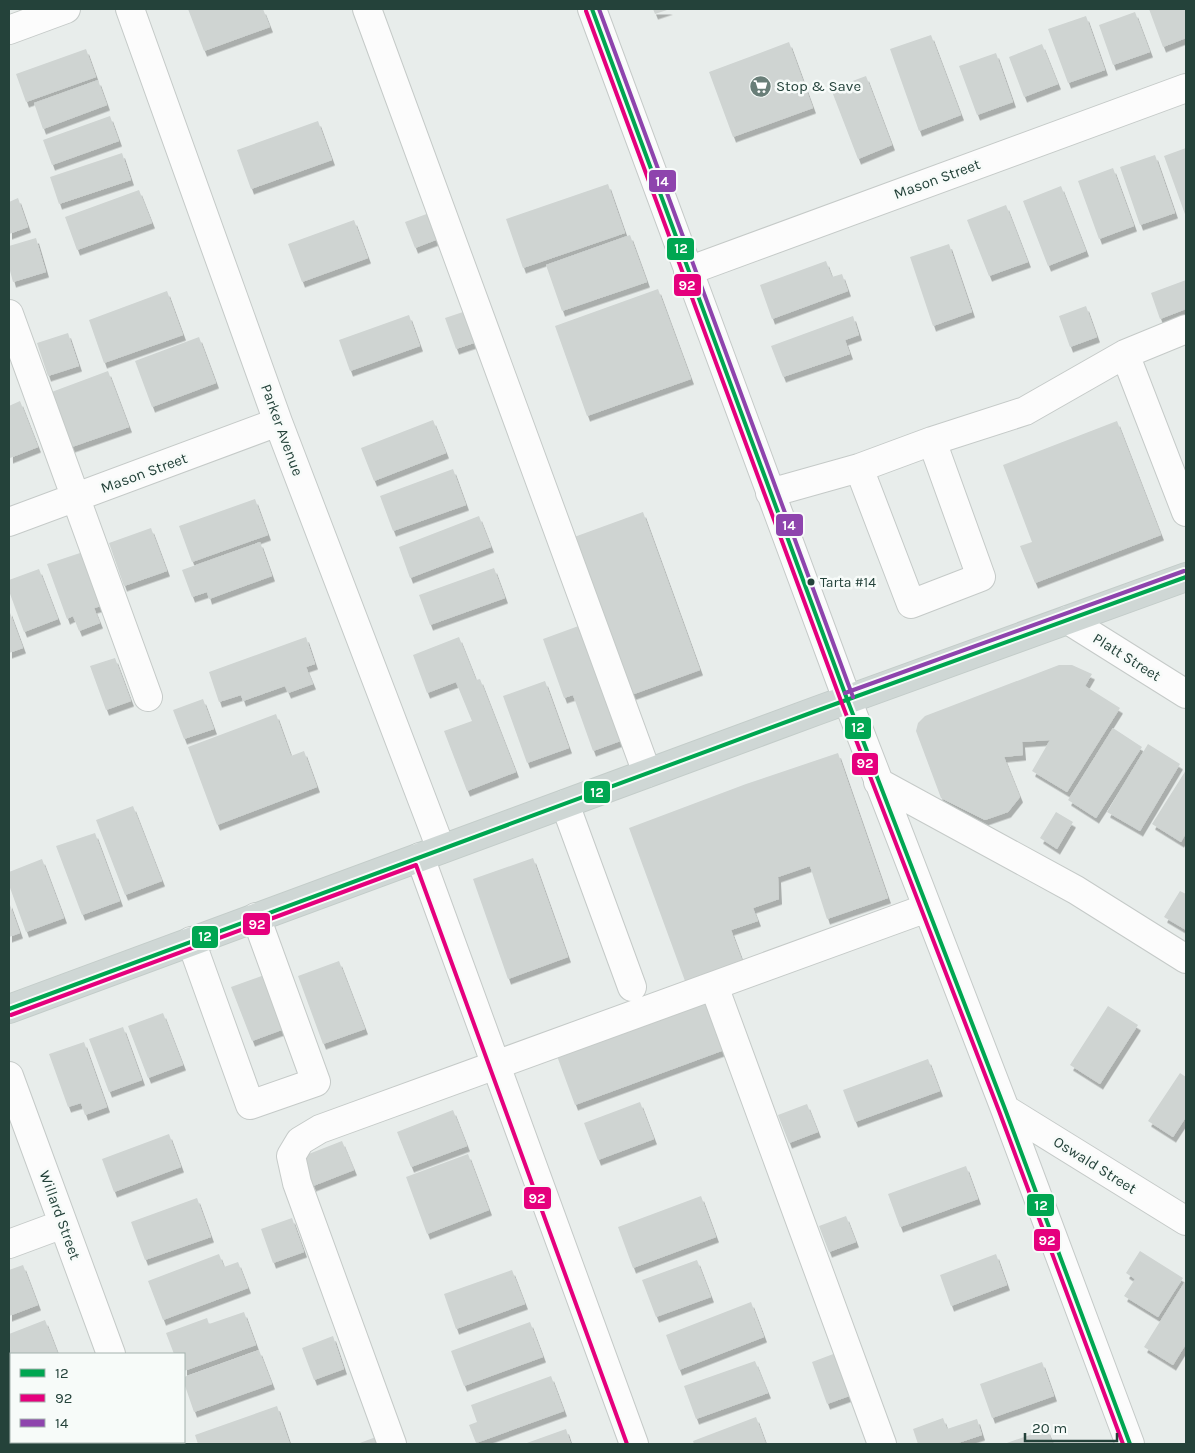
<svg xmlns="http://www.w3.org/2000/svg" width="1195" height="1453" font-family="Karla,sans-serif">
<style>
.building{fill:#cfd4d2;filter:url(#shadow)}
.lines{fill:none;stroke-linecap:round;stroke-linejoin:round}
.minor-casing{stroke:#c5cac8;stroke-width:30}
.major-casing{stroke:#c3ccc9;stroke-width:30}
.minor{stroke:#fcfcfc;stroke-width:28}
.major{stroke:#cfd7d5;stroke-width:28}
.bus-1-casing{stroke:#f7fbf9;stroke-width:8}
.bus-2-casing{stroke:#f7fbf9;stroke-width:8}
.bus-3-casing{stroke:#f7fbf9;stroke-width:8}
.bus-1{stroke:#00a651;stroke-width:4}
.bus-2{stroke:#e5007d;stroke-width:4}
.bus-3{stroke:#8e44ad;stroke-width:4}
.bus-dot{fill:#24423a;stroke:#f7fbf9;stroke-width:2}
.labels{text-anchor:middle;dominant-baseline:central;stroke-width:5;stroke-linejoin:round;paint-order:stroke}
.bus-label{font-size:14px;fill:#24423a;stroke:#f7fbf9;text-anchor:start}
.poi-label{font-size:15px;fill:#24423a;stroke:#f7fbf9;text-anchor:start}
.street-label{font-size:15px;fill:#24423a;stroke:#f7fbf9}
.line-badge{stroke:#f7fbf9;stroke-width:2}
.badge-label{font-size:14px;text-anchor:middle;font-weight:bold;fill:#fff}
</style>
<defs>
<filter id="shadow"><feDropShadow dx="3" dy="5.5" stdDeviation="0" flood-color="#0004"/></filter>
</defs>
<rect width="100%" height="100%" fill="#e8edeb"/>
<path class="building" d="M188 9H263L270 27 204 51Z
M653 9H670L655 14Z
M1149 9H1186V38L1163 47Z
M1135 12 1150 52 1113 65 1099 25Z
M1086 16 1105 70 1068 83 1048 29Z
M931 35 961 115 919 131 890 49Z
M789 42 813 108 733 137 709 72Z
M1042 44 1058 84 1024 97 1009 57Z
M86 49 96 77 26 102 16 74Z
M996 53 1013 102 977 115 959 66Z
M866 76 892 145 858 159 831 89Z
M98 80 107 105 43 129 34 103Z
M110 116 119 141 52 165 43 140Z
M318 121 332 160 251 189 237 150Z
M1186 148V217L1164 156Z
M122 153 131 180 59 204 50 177Z
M1155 155 1175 213 1140 225 1120 167Z
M1113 168 1134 226 1099 239 1078 181Z
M608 184 625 233 523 268 506 219Z
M1061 186 1086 251 1048 266 1023 201Z
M139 190 152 223 77 250 65 217Z
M18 198 28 227 9 234V202Z
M1006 205 1028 262 989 276 967 220Z
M432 212 441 238 415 248 405 222Z
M354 220 368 258 302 282 288 244Z
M630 235 647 282 562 311 546 265Z
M36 238 46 272 13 282 9 267V246Z
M949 244 972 312 933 326 910 257Z
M826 261 832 277 842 274 848 291 772 319 760 285Z
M1186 280V309L1160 319 1151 293Z
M658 289 691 379 587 416 555 326Z
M167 291 183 335 104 363 89 320Z
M1086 306 1097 337 1070 347 1059 316Z
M469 310 480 341 456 349 445 318Z
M409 315 420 346 350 371 339 340Z
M853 316 859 335 845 340 850 354 783 377 771 346Z
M68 333 79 366 48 376 37 343Z
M199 337 216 383 152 407 135 361Z
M108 371 129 427 69 448 49 393Z
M20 401 38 447 10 458 9 406Z
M433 420 446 453 374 481 361 448Z
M1117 421 1161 535 1035 583 1020 546 1032 542 1003 465Z
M453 469 466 505 393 531 380 496Z
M255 499 268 535 192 562 179 526Z
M643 512 700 670 623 698 566 540Z
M479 516 491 547 410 578 399 547Z
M151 528 167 571 124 586 109 543Z
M260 542 272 576 209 599 207 592 192 597 182 570Z
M86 551 105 605 94 608 100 623 79 631 73 616 67 619 47 564Z
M494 568 505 598 430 625 419 595Z
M39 569 58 619 24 632 9 591V580Z
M9 610 23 648 9 653Z
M584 624 626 739 593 751 573 695 564 698 543 639Z
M306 637 315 664 306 667 313 684 288 693 285 686 243 701 241 695 219 702 209 672Z
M459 637 476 680 480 679 516 772 467 791 444 731 472 721 456 682 427 693 413 655Z
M115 658 131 701 106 710 90 666Z
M1059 665H1072L1092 674 1085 686 1120 708 1067 792 1032 771 1050 740 1022 742 1023 755 1004 757 1020 797 1008 812 985 820 941 798 916 731 918 723 925 716Z
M545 681 569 748 527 763 503 696Z
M203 699 214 729 184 739 173 710Z
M276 714 291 756 304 751 317 787 217 825 188 747Z
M1113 728 1142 747 1096 818 1068 800Z
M1148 744 1180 764 1140 831 1107 812Z
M838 753 888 898 827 919 810 866 778 877 779 899 753 908 758 921 731 930 742 960 685 981 629 828 746 784Z
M1186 770V833L1181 842 1152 824Z
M133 806 162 881 125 895 96 820Z
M1056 812 1073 822 1057 849 1040 838Z
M95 833 120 901 82 915 56 846Z
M533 858 568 957 508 979 473 879Z
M42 859 64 918 26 932 9 885V872Z
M1180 891 1186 894V930L1164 917Z
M9 902 20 933 9 937Z
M339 961 365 1029 323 1044 298 976Z
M267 974 287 1028 252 1041 231 987Z
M709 1000 727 1049 575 1105 557 1056Z
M1108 1006 1138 1025 1100 1084 1070 1065Z
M163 1013 183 1065 148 1078 128 1026Z
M123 1027 142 1080 109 1092 89 1039Z
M84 1042 107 1107 85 1115 81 1103 68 1107 49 1054Z
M928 1059 940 1091 855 1122 843 1090Z
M1180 1073 1186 1077V1117L1173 1137 1148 1121Z
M640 1102 654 1139 598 1160 584 1123Z
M807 1104 818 1132 789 1143 778 1115Z
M453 1110 467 1146 411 1167 397 1132Z
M169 1134 181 1167 114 1192 102 1159Z
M342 1141 354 1170 313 1186 301 1157Z
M468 1154 489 1210 427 1234 406 1177Z
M966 1166 978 1199 900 1227 888 1194Z
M701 1196 716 1237 633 1268 618 1227Z
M197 1198 211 1237 145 1260 131 1222Z
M846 1216 856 1242 829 1252 819 1226Z
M292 1218 304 1252 273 1263 261 1229Z
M1140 1251 1183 1278 1158 1317 1124 1296 1135 1279 1126 1273Z
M219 1254 224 1267 238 1262 248 1288 163 1320 148 1281Z
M996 1254 1007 1285 951 1306 940 1275Z
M697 1260 711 1297 656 1317 642 1280Z
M23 1265 38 1305 9 1316V1270Z
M512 1270 525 1304 456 1329 444 1294Z
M1186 1280V1344L1173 1365 1144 1347Z
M751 1302 764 1337 679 1370 666 1335Z
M244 1312 256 1345 184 1371V1354H174L166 1333 207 1318 209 1324Z
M45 1320 58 1354H11V1374L9 1375V1334Z
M530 1322 543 1357 464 1386 451 1351Z
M333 1336 344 1369 314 1380 302 1348Z
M259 1350 272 1384 194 1412 184 1383V1377Z
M836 1353 852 1395 827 1404 812 1362Z
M755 1361 768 1393 696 1419 684 1386Z
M1042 1362 1054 1396 992 1418 980 1384Z
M551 1376 564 1411 476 1443 469 1425 477 1422 471 1405Z
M11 1396V1423L9 1417V1397Z
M277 1406 290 1444H198L195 1435Z
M756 1417 766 1444H694L693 1441Z
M943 1418 947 1429 977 1419 982 1435 955 1444H918L913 1429Z
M566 1429 571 1444H524Z
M1047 1429 1053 1444H1004Z
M376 1437 378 1444H357Z
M52 1442H81V1444H53Z"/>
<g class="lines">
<defs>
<path id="minor" d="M130 9 278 422 441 849
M367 9 647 773
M592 9 847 699 1005 1109 1130 1444
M9 30 66 9
M688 271 1186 88
M9 314 148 697
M1125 354 1186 512
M859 468 911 604 981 577 932 441
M770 493 859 468 932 441 1025 411 1125 354 1186 329
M9 522 278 422
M1068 620 1186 694
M878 782 1076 890 1186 959
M565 804 632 987
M420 857 634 1444
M191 941 250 1105 316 1082 256 917
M714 986 882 1444
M9 1076 111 1354
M1005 1109 1186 1221
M9 1244 63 1224
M143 1442 144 1444
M392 1444 297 1183 291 1156 300 1141 320 1129 927 908"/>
<path id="major" d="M9 1009 816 711 1186 577"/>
</defs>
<use href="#minor" class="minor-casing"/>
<use href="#major" class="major-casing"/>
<use href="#minor" class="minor"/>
<use href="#major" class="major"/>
<defs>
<path id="bus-1" d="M592 9 847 699 1005 1109 1130 1444
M9 1009 816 711 1186 577"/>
<path id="bus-2" d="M586 11 841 701 999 1111 1123 1444
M11 1015 416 865 627 1444"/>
<path id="bus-3" d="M599 9 853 697
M845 693 1184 571"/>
</defs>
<use href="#bus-1" class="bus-1-casing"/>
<use href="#bus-2" class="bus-2-casing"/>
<use href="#bus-3" class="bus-3-casing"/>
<use href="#bus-1" class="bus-1"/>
<use href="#bus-2" class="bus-2"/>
<use href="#bus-3" class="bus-3"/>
</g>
<defs>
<symbol id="supermarket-disc" viewBox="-11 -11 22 22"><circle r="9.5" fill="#697e78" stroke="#f7fbf9"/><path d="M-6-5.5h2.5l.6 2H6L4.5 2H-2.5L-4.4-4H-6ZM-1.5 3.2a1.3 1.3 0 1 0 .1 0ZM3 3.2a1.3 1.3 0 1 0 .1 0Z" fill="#fff"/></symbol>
</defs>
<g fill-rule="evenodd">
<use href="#supermarket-disc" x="748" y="74" width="25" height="25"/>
</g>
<circle class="bus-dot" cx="811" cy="582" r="4.5"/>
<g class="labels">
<g class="bus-label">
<text x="820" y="582">Tarta #14</text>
</g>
<g class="poi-label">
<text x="776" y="86">Stop &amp; Save</text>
</g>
<g class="street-label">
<text transform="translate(937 179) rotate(-20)">Mason Street</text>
<text transform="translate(282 430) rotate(70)">Parker Avenue</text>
<text transform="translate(144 473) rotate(-20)">Mason Street</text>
<text transform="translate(1127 657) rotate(32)">Platt Street</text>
<text transform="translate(1095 1165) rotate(32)">Oswald Street</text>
<text transform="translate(60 1215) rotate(70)">Willard Street</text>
</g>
</g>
<g class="line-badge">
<rect x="648" y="169" width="29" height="24" rx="5" fill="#8e44ad"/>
<rect x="666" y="237" width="29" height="24" rx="5" fill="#00a651"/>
<rect x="673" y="273" width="29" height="24" rx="5" fill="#e5007d"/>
<rect x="775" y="513" width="29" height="24" rx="5" fill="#8e44ad"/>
<rect x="844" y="716" width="28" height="24" rx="5" fill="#00a651"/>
<rect x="851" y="752" width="28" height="24" rx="5" fill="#e5007d"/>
<rect x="583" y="780" width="28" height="24" rx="5" fill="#00a651"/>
<rect x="242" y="912" width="29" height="24" rx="5" fill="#e5007d"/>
<rect x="191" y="925" width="28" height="24" rx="5" fill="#00a651"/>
<rect x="523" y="1186" width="29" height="24" rx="5" fill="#e5007d"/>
<rect x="1026" y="1193" width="29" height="24" rx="5" fill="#00a651"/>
<rect x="1033" y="1228" width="28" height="24" rx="5" fill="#e5007d"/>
</g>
<g class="badge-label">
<text x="662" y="186">14</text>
<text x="681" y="253">12</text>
<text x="687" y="290">92</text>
<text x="789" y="530">14</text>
<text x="858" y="732">12</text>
<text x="865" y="768">92</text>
<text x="597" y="797">12</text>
<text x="257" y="929">92</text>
<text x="205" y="941">12</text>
<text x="537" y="1203">92</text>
<text x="1041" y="1210">12</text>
<text x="1047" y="1245">92</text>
</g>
<rect width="1195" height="1453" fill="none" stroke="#24423a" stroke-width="20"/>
<rect x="10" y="1353" width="175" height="90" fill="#f7fbf9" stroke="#a3b1ad"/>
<rect x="20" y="1369" width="25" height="8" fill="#00a651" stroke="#a3b1ad"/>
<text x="55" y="1378" font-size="15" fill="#24423a">12</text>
<rect x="20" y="1394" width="25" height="8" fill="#e5007d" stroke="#a3b1ad"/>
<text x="55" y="1403" font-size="15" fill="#24423a">92</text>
<rect x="20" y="1419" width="25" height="8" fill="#8e44ad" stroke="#a3b1ad"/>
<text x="55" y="1428" font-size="15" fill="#24423a">14</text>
<path d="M1025 1433v8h92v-8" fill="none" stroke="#24423a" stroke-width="2.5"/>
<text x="1032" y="1433" font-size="15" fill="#24423a" stroke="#f7fbf9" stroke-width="4" paint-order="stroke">20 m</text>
</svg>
